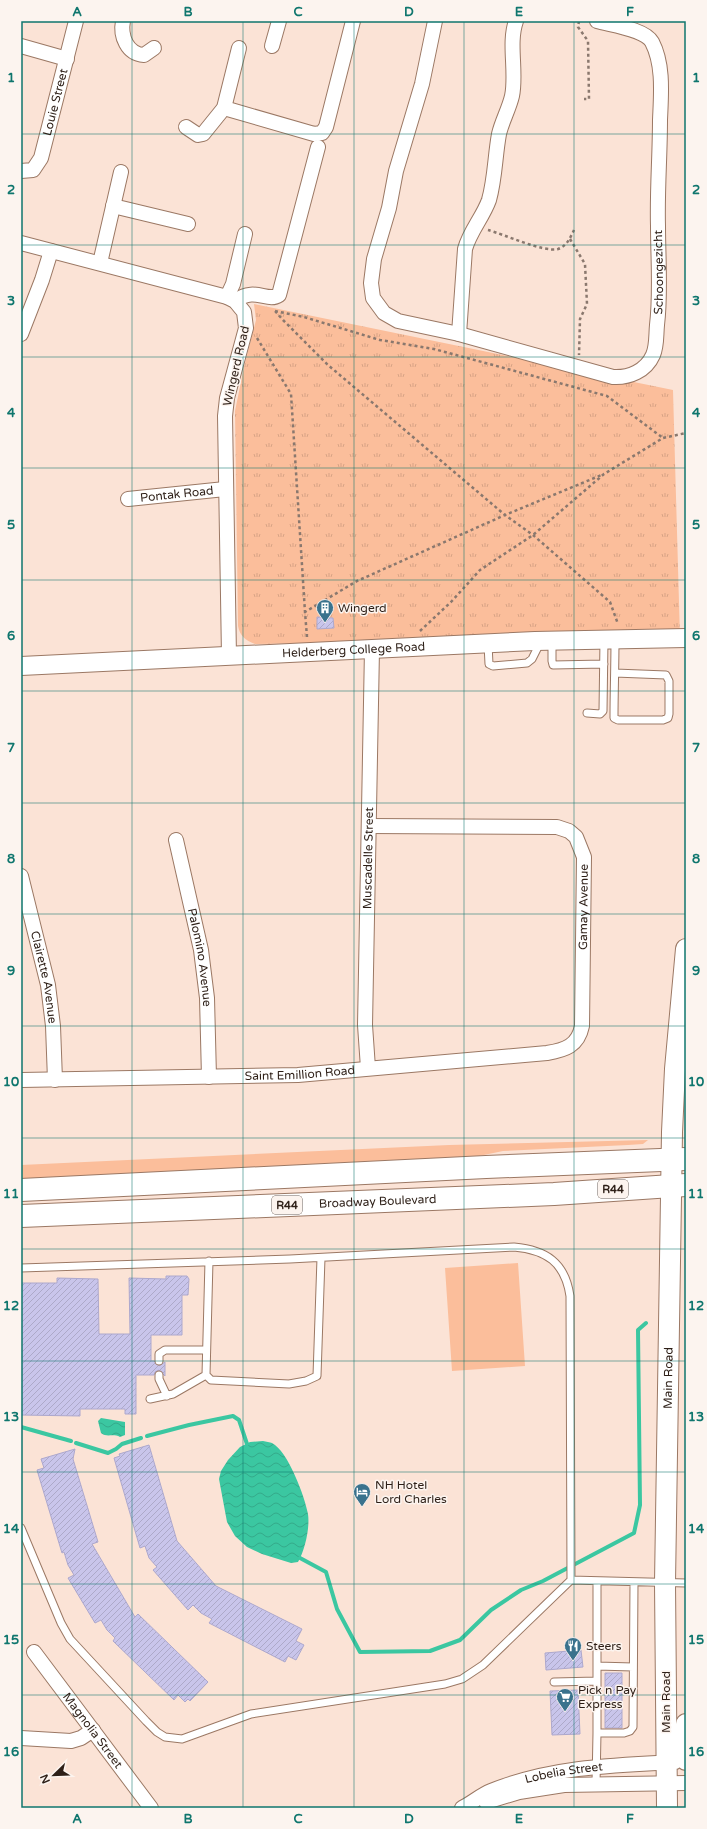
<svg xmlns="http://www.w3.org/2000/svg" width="707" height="1829" font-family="'Varela Round',sans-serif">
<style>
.grass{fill:#fbbe9b}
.park{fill:url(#park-tufts)}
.water{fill:url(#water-waves)}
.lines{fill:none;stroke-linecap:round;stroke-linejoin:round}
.stream{stroke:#3bc7a1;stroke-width:4}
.building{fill:url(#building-hatch);stroke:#ada8cd}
.service-casing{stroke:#9b7864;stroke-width:9}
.minor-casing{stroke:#9b7864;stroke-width:16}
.tertiary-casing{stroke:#9b7864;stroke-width:20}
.secondary-casing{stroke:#9b7864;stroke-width:22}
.primary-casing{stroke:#9b7864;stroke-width:24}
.path{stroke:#8a786e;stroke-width:2.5;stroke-dasharray:3 3;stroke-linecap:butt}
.service{stroke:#fff;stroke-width:7}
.minor{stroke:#fff;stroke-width:14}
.tertiary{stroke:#fff;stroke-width:18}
.secondary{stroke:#fff;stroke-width:20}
.primary{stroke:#fff;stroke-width:22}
.grid{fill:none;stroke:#0f766e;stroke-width:1;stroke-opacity:0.55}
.labels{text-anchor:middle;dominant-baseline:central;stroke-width:3;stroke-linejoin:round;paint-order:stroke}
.shield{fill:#fcf4ef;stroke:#6b5f58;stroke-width:1}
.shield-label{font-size:11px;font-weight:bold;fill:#2d1f17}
.street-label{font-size:12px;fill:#2d1f17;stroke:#fcf4ef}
.poi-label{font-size:12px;fill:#2d1f17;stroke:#fcf4ef;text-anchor:start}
.neatline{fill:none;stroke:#0f766e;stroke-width:1.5}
.grid-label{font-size:13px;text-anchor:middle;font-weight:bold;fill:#0f766e}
</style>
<defs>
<pattern id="park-tufts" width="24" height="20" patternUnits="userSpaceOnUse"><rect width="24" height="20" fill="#fbbe9b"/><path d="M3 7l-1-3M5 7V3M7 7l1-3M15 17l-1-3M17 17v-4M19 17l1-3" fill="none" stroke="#d7a385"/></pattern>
<pattern id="water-waves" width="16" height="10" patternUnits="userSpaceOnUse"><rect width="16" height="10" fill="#3bc7a1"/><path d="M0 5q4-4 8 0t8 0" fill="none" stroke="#34aa8a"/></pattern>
<pattern id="building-hatch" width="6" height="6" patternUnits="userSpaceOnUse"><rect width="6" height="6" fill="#c9c5eb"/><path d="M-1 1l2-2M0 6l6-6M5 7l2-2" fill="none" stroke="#ada9c9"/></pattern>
</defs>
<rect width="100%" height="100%" fill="#fbe3d6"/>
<path class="grass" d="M648 1140 643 1144 628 1145 503 1151 479 1156 21 1179V1165L449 1145Z
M518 1263 525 1366 452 1371 445 1268Z"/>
<path class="park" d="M254 304 673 390 680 638 255 644C245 640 240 636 238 626L235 411 244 367 256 320Z"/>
<path class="water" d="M101 1418 125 1422V1435L120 1437C113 1433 107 1438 101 1433L98 1421Z
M263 1441C266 1442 270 1442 272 1443 288 1451 305 1497 308 1514 310 1528 305 1550 298 1562L291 1563 262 1554 247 1547 235 1536 227 1522 219 1479 221 1471 228 1460 240 1447 250 1442Z"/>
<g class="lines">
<path class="stream" d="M21 1427 71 1441
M147 1436 189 1425 233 1416 239 1420 247 1444
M76 1443 108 1453 116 1449 122 1444 141 1438
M300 1558 326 1572 337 1609 360 1652 430 1651 460 1640 491 1610 521 1590 543 1581 634 1533 640 1505 638 1330 646 1323"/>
</g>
<path class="building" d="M317 617 333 618 334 628 317 629Z
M166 1276H187L189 1279 188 1295H182V1335H151V1361H154L159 1366 165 1362V1376L159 1370 155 1372 154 1375H136V1414H125V1409H80V1416L21 1415V1283H57V1278L98 1279 99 1334H130L129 1278 166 1279Z
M149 1445 177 1541 216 1586 302 1629 296 1641 304 1645 296 1660 288 1656 285 1662 209 1623 212 1619 201 1613 193 1605 188 1610 153 1570 157 1567 149 1558 145 1546 140 1548 114 1458 120 1456 119 1454Z
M75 1449 73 1459 98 1542 92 1544 135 1617 138 1614 208 1682 190 1701 188 1699 185 1702 178 1695 174 1700 113 1641 115 1638 107 1630 101 1620 95 1623 68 1578 74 1575 68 1565 64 1552 62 1553 37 1470 44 1468 41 1459Z
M581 1650 583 1667 546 1670 545 1653Z
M605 1673H622V1728H605Z
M578 1690 580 1734 552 1735 550 1691Z"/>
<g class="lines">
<defs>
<path id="service" d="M552 642V661L553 665 604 664
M488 644 489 664 493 666 527 663 532 659 541 641
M615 673 666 675 669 681V714L668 718 663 720H618L614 718C614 692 615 666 615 640
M587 713 600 714 603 711 604 640
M209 1261 206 1375 211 1380 289 1384 306 1381 317 1376 321 1258
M21 1268 290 1259 514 1247C546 1250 565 1262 570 1296L571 1580
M159 1361V1354L165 1350H206
M159 1375V1379L167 1396
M150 1399 173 1394 206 1375
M21 1528 61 1623 70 1639 146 1721 157 1732 165 1737 182 1739 251 1714 445 1684 462 1679 483 1665 571 1580 686 1583
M597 1581V1733H624L630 1731 633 1727 634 1583
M597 1666 633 1667
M554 1682 597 1681
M596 1784 597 1733"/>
<g id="minor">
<path d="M123 21C120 36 127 54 144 55L154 48"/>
<path id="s1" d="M435 21 422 84 396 171 389 208 374 259 371 283 373 298 384 313 398 321 459 334 613 377C629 378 646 371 653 355 657 346 656 335 657 325 661 292 658 259 658 226 657 191 660 155 660 120 661 95 664 65 652 42 645 29 611 25 597 21"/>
<path d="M21 46 67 59"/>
<path d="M272 46 279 21"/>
<path d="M224 108 314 134 322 133 326 127 353 21"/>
<path d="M186 127 198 135 203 134 224 108 239 48"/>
<path id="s2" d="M21 171 33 170 41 158 76 21"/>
<path d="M113 206 188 224"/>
<path d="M21 243 227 297 235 301 244 312 246 328 227 398 225 416 229 656"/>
<path d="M100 263 121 172"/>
<path d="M227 297 233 284 245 234"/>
<path d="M235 301C256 286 267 303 279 295L318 147"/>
<path d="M21 334 42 280 51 251"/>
<path d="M459 334 465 249C470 231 483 217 489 200 495 179 495 156 499 134 502 121 509 109 512 96 517 73 508 43 516 21"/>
<path id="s3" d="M128 499 225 489"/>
<path id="s4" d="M176 840 201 950 207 998 209 1077"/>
<path id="s5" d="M21 876 48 985 53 1026 55 1080"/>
<path id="s6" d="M368 1068 365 1025 372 649"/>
<path id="s7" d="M21 1080 298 1075 547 1053C565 1050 578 1046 582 1026L584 857 576 837 569 831 557 827 369 826"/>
<path id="s8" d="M34 1652 151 1808"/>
<path d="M21 1738 71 1741 81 1738 93 1730"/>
<path d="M486 1802 519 1792 564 1785 686 1783"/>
<path id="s9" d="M462 1808C472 1803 481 1795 491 1791 550 1767 613 1765 675 1762"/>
</g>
<g id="tertiary">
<path id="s10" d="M21 666 535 641 686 638"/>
</g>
<g id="secondary">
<path d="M686 1724V1760"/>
<path id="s11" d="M667 1808 665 1583 672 1132 675 1069 686 949"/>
</g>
<g id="primary">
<path d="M21 1190 486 1167 686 1159"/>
<path id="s12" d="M21 1216 554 1194 686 1185"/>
</g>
</defs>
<use href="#service" class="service-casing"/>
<use href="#minor" class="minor-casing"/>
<use href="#tertiary" class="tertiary-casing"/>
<use href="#secondary" class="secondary-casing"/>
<use href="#primary" class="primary-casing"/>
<path class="path" d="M579 21 578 27 588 41 589 99H584
M488 230C503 234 545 253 558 249 567 246 570 238 574 230
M570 239 585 264 587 304 580 319 579 355
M275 311 283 320 328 365 505 515 533 535 610 602 618 624
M275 311 304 317 380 340 434 349 607 396 663 438
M257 338 291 394 305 612
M420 631 451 602 480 570 533 535 604 474 663 438 686 433
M307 637 305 612 357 581 505 515 604 474"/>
<use href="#service" class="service"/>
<use href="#minor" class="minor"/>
<use href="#tertiary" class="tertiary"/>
<use href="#secondary" class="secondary"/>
<use href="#primary" class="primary"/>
</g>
<path class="grid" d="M132 21V1808M243 21V1808M354 21V1808M464 21V1808M574 21V1808M21 134H686M21 245H686M21 357H686M21 468H686M21 580H686M21 691H686M21 803H686M21 914H686M21 1026H686M21 1138H686M21 1249H686M21 1361H686M21 1472H686M21 1584H686M21 1695H686"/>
<defs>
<symbol id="building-pin" viewBox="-11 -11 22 30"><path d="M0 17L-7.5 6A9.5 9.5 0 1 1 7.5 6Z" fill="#3a728d" stroke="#fcf4ef"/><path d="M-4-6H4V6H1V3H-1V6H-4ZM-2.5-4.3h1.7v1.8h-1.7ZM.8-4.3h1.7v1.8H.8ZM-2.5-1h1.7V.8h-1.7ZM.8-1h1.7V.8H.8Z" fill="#fff"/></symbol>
<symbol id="hotel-pin" viewBox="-11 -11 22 30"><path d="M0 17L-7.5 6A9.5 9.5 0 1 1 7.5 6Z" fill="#3a728d" stroke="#fcf4ef"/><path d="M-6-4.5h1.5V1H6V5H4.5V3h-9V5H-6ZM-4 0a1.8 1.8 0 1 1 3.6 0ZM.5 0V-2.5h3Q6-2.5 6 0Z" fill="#fff"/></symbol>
<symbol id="restaurant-pin" viewBox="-11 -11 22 30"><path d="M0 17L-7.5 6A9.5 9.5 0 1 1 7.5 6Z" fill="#3a728d" stroke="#fcf4ef"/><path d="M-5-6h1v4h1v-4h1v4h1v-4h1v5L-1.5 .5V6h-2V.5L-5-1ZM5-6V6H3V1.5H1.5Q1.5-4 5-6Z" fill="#fff"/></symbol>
<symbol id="supermarket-pin" viewBox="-11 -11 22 30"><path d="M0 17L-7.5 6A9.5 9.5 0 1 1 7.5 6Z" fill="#3a728d" stroke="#fcf4ef"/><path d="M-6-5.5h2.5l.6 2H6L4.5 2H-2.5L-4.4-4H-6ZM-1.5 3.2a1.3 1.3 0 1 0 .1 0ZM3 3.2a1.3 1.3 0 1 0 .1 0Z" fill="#fff"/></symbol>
</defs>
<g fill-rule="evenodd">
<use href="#building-pin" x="315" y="598" width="20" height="27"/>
<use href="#hotel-pin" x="352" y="1482" width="20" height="27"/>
<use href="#restaurant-pin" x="563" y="1636" width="20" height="27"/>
<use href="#supermarket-pin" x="555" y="1687" width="20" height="27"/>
</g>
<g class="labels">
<g class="shield">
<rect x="598" y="1180" width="30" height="18" rx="3"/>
<rect x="272" y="1196" width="30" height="18" rx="3"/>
</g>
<g class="shield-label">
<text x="613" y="1189">R44</text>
<text x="287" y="1205">R44</text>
</g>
<g class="street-label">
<text stroke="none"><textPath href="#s2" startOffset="84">Louie Street</textPath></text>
<text stroke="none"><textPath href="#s1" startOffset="674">Schoongezicht</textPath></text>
<text transform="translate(236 366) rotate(-77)">Wingerd Road</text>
<text stroke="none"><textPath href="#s3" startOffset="49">Pontak Road</textPath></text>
<text stroke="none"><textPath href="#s10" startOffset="333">Helderberg College Road</textPath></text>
<text stroke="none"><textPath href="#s6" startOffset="210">Muscadelle Street</textPath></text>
<text stroke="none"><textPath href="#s7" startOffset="694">Gamay Avenue</textPath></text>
<text stroke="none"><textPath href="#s4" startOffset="120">Palomino Avenue</textPath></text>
<text stroke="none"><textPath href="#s5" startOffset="104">Clairette Avenue</textPath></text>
<text stroke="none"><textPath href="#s7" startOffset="279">Saint Emillion Road</textPath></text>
<text stroke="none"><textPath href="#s12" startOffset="357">Broadway Boulevard</textPath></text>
<text stroke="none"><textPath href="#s11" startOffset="430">Main Road</textPath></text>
<text transform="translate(666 1702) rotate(-90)">Main Road</text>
<text stroke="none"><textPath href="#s8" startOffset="98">Magnolia Street</textPath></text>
<text stroke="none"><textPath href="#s9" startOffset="109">Lobelia Street</textPath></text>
</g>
<g class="poi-label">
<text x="338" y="608">Wingerd</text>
<text x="375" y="1485">NH Hotel<tspan x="375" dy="14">Lord Charles</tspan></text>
<text x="586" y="1646">Steers</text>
<text x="578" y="1690">Pick n Pay<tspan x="578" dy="14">Express</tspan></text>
</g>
</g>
<rect width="707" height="1829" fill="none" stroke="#fcf4ef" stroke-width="44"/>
<g transform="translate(54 1775) rotate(247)" stroke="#fcf4ef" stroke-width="3" paint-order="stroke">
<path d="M0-3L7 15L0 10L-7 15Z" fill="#2d1f17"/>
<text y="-6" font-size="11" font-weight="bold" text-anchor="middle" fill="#2d1f17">N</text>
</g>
<rect x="22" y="22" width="663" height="1785" class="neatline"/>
<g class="grid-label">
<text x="77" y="16">A</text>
<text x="188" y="16">B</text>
<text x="298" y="16">C</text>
<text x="409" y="16">D</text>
<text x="519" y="16">E</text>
<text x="630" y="16">F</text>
<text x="11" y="82">1</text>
<text x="696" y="82">1</text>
<text x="11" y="194">2</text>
<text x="696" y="194">2</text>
<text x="11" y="305">3</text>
<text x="696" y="305">3</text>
<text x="11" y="417">4</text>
<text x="696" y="417">4</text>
<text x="11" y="529">5</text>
<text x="696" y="529">5</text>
<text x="11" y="640">6</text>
<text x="696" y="640">6</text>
<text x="11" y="752">7</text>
<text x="696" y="752">7</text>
<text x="11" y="863">8</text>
<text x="696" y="863">8</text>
<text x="11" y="975">9</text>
<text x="696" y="975">9</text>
<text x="11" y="1086">10</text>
<text x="696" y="1086">10</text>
<text x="11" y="1198">11</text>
<text x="696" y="1198">11</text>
<text x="11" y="1310">12</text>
<text x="696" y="1310">12</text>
<text x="11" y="1421">13</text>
<text x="696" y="1421">13</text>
<text x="11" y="1533">14</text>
<text x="696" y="1533">14</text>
<text x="11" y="1644">15</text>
<text x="696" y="1644">15</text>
<text x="11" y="1756">16</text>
<text x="696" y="1756">16</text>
<text x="77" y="1823">A</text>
<text x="188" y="1823">B</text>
<text x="298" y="1823">C</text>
<text x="409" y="1823">D</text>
<text x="519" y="1823">E</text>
<text x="630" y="1823">F</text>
</g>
</svg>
